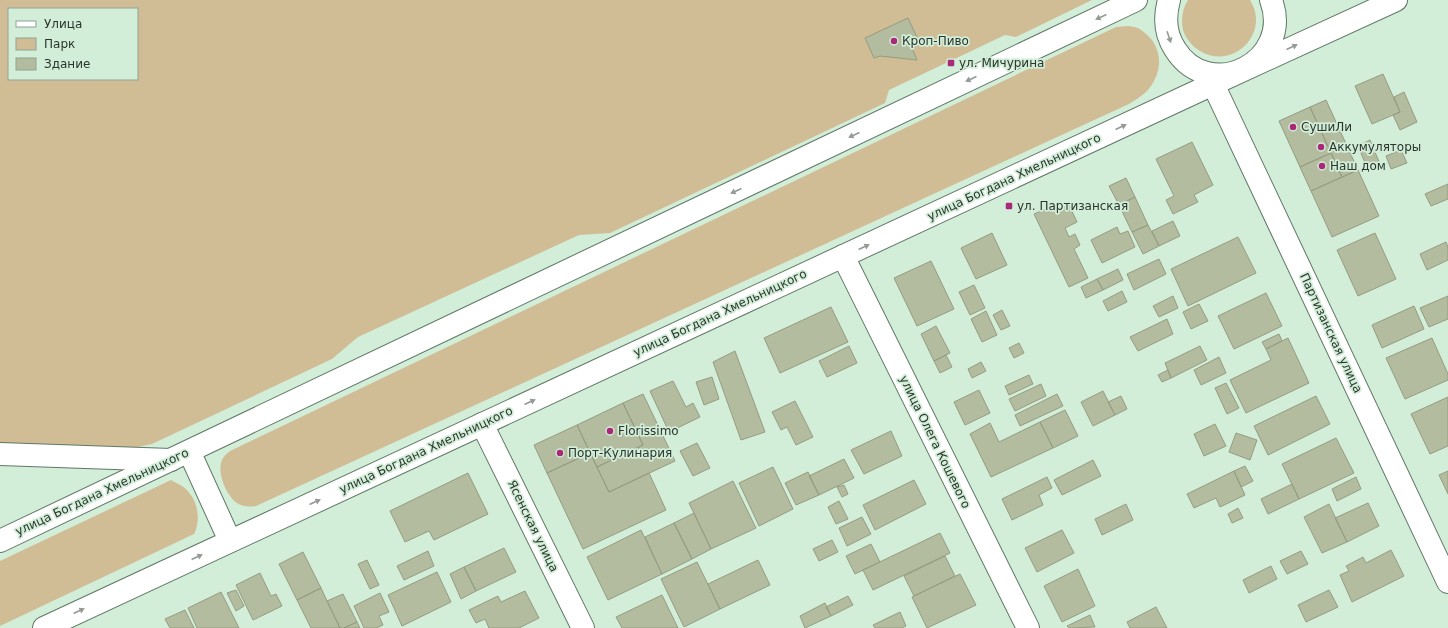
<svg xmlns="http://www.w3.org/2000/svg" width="1448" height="628" font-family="'DejaVu Sans',sans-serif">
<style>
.green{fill:#d0bd95;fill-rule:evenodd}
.building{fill:#b4bc9f;stroke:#959c80}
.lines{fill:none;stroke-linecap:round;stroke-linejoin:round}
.minor-casing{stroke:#607866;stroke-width:24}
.major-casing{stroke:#607866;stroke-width:24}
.minor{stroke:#fff;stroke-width:22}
.major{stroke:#fff;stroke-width:22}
.oneway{fill:#959a96}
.poi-dot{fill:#a8297a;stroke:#d2edd8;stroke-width:1.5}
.labels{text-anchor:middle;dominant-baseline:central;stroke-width:3.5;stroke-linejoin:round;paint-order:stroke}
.poi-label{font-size:12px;fill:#2b352d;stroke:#d2edd8;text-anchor:start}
.street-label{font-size:12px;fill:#2b352d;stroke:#d2edd8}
</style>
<rect width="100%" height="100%" fill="#d2edd8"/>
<path class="green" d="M0 0H1092L1016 37 1005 35 889 90 885 103 610 233 579 235 358 337 332 359 152 444 138 447 0 448ZM9 9H137V79H9Z
M1188 0H1250C1271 33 1233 71 1200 51 1192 46 1186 39 1183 30 1181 20 1182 9 1188 0Z
M1129 26C1133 27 1138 27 1141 30 1164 45 1164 72 1147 91 1142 96 1135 100 1129 104L256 506C250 507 243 507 237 503 227 496 218 476 221 463 222 458 226 454 230 451L1116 27Z
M171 480C174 482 179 484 182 486 197 496 202 518 194 534L0 626V561Z"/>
<path class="building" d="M908 18 920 44 912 48 917 60 880 56 874 58 865 38Z
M1383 74 1400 112 1372 124 1355 86Z
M1404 92 1417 122 1400 130 1393 115 1400 112 1394 97Z
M1326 100 1358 170 1342 177 1310 107Z
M1310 107 1331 153 1300 167 1279 121Z
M1370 140 1380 164 1368 170 1358 146Z
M1192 142 1213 185 1194 195 1198 202 1173 214 1166 200 1174 196 1156 159Z
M1401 150 1407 163 1391 169 1386 156Z
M1331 153 1342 177 1311 191 1300 167Z
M1358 170 1379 216 1332 237 1311 191Z
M1126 178 1135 197 1119 205 1109 186Z
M1448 184V199L1431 206 1425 194Z
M1135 197 1148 225 1132 232 1119 205Z
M1069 205 1077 222 1065 228 1069 237 1075 234 1080 245 1074 249 1088 278 1069 287 1034 214 1053 206 1056 211Z
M1173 221 1180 236 1159 246 1152 231Z
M1148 225 1159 246 1143 254 1132 232Z
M1117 227 1120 234 1128 231 1135 247 1102 263 1091 240Z
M992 233 1007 265 976 279 961 248Z
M1375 233 1396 279 1358 296 1337 250Z
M1238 237 1256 273 1188 306 1171 269Z
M1446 242 1448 247V260L1427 270 1420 254Z
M1159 259 1166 274 1134 290 1127 274Z
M931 261 954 309 917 326 894 278Z
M1118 269 1123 280 1103 290 1097 279Z
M1097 279 1103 290 1086 298 1081 287Z
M974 285 985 308 970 315 959 292Z
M1122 291 1127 302 1108 311 1103 301Z
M1266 293 1282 326 1234 349 1218 316Z
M1173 296 1178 308 1159 317 1153 306Z
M1448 296V319L1429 327 1420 308Z
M1199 304 1208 321 1191 329 1183 312Z
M1414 306 1424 329 1382 348 1372 325Z
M831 307 848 342 780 373 764 338Z
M1002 310 1010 326 1001 330 993 315Z
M986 311 997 335 982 342 971 319Z
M1167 319 1173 334 1138 351 1130 337Z
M936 326 950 353 934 361 921 334Z
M1279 334 1282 341 1266 349 1262 342Z
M1288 338 1309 383 1246 413 1230 380 1271 360 1266 349Z
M1432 338 1448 374V380L1405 399 1386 358Z
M1019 343 1024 353 1014 358 1009 348Z
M849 346 857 363 827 377 819 361Z
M1200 346 1207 360 1171 378 1165 363Z
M735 351 765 432 741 440 713 362Z
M946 355 952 367 940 373 934 361Z
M1219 357 1226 373 1201 385 1194 370Z
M981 362 986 371 972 378 968 369Z
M1168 370 1171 378 1162 382 1158 375Z
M1029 375 1033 384 1009 395 1005 386Z
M712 377 719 399 704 405 696 382Z
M673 381 686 407 693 403 700 417 669 432 650 391Z
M1226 383 1239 408 1227 414 1215 388Z
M1041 384 1046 396 1015 411 1009 399Z
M979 390 990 413 965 425 954 402Z
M1103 391 1115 415 1093 426 1081 402Z
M643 394 675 461 609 492 597 467 643 445 623 403Z
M1057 394 1063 406 1020 426 1015 415Z
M1121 396 1127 409 1115 415 1108 402Z
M1316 396 1330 424 1268 455 1254 426Z
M1448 397V446L1430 454 1411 414Z
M795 401 813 437 796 445 787 427 781 430 772 412Z
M623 403 643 445 597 467 577 425Z
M1065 410 1078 436 1053 448 1040 422Z
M1040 422 1053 448 991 477 970 434 990 423 999 442Z
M1215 424 1226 446 1204 456 1194 434Z
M577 425 590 453 547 473 534 445Z
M891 431 902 456 864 474 851 450Z
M1236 433 1257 440 1250 460 1229 452Z
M1336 438 1354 473 1299 499 1282 464Z
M697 443 710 468 693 476 680 451Z
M590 453 609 492 649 473 666 510 583 549 547 473Z
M844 459 854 478 819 495 809 476Z
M1093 460 1101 476 1062 495 1054 480Z
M1245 466 1253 481 1241 487 1234 471Z
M773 467 793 509 759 526 739 483Z
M1234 471 1245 495 1220 507 1216 498 1194 508 1187 494Z
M1448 471V494L1439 475Z
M808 472 819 495 796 505 785 483Z
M468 473 488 514 434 540 429 531 405 542 390 511Z
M1047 477 1052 488 1039 495 1043 505 1012 520 1002 499Z
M1356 477 1361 489 1337 501 1332 489Z
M914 480 926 504 875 530 863 505Z
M733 481 756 528 711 549 689 503Z
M1292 484 1299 499 1268 514 1261 499Z
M844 485 848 494 842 497 837 487Z
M839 501 848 519 836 524 828 507Z
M1368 503 1379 526 1347 542 1335 518Z
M1126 504 1133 520 1102 535 1095 519Z
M1329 504 1347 542 1322 553 1304 517Z
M1238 508 1243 518 1232 523 1228 514Z
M694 513 711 549 692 559 674 523Z
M862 517 871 534 847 546 839 528Z
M674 523 692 559 662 574 645 537Z
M641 530 662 574 608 600 587 557Z
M1062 530 1074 553 1037 572 1025 548Z
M940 533 950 553 873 590 863 570Z
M832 540 838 552 819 561 813 549Z
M871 544 880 562 855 574 846 556Z
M504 548 516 572 476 591 464 567Z
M1391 550 1404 576 1352 602 1340 575 1349 571 1346 566 1363 557 1366 563Z
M428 551 434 566 404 580 397 566Z
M1301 551 1308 564 1287 574 1280 561Z
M303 552 321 588 297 600 279 564Z
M945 556 955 576 914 596 904 576Z
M367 560 379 585 370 589 358 564Z
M758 560 770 585 720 609 708 584Z
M697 562 720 609 684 627 661 579Z
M1271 566 1277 579 1249 593 1243 580Z
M464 567 476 591 461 599 450 574Z
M1078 569 1095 606 1062 622 1044 586Z
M437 572 451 602 402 626 388 595Z
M260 573 271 596 276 594 282 606 253 620 236 585Z
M960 574 976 605 927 628 912 597Z
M321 588 327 601 340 628H311L297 600Z
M236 590 244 606 236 611 227 593Z
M1329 590 1338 607 1306 622 1298 605Z
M525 591 539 618 519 628H489L485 619 476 623 469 610 498 596 501 602Z
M221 592 239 628H197L188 608Z
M380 593 389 612 379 616 383 625 376 628H364L354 606Z
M343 594 357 622 344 628H340L327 601Z
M662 595 678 628H622L616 617Z
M848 596 853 605 831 616 826 607Z
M825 603 831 616 805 628 800 616Z
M1156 607 1167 628H1130L1127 622Z
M185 610 194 628H170L165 619Z
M900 612 906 626 902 628H875L873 625Z
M1090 615 1095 627 1069 628 1067 626Z
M357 622 360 628H344Z"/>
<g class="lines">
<defs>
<path id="minor" d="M1213 84 1448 582
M843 256 1028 628
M482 424 583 628
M0 454 171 460"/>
<path id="major" d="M1169 0C1164 18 1165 34 1175 49 1209 104 1294 62 1271 0
M189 451 230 541
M0 541 1136 0
M44 628 1213 84 1396 0"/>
</defs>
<use href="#minor" class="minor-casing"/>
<use href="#major" class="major-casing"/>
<use href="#minor" class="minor"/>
<use href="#major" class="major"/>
</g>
<defs><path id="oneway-solid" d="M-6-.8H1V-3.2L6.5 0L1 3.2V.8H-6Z"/></defs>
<g class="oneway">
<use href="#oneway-solid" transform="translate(1101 17) rotate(155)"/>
<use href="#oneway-solid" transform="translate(1169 37) rotate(71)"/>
<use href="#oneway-solid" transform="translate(1292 47) rotate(-25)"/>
<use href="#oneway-solid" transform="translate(971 79) rotate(155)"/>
<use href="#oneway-solid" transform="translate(1121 127) rotate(-25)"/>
<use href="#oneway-solid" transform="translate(854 135) rotate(155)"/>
<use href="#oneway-solid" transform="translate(736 191) rotate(155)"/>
<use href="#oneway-solid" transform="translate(864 247) rotate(-25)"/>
<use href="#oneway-solid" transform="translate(530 402) rotate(-25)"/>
<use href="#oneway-solid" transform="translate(315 502) rotate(-25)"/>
<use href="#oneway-solid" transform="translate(197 557) rotate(-25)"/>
<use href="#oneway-solid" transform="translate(79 611) rotate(-25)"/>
</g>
<g class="poi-dot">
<circle cx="894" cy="41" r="4"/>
<rect x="947" y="59" width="8" height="8" rx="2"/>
<circle cx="1293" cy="127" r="4"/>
<circle cx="1321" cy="147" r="4"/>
<circle cx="1322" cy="166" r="4"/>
<rect x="1005" y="202" width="8" height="8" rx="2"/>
<circle cx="610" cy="431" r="4"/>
<circle cx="560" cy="453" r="4"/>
</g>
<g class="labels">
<g class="poi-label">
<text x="902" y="41">Кроп-Пиво</text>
<text x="959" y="63">ул. Мичурина</text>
<text x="1301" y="127">СушиЛи</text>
<text x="1329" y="147">Аккумуляторы</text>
<text x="1330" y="166">Наш дом</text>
<text x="1017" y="206">ул. Партизанская</text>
<text x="618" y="431">Florissimo</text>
<text x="568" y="453">Порт-Кулинария</text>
</g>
<g class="street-label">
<text transform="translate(1014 177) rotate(-25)">улица Богдана Хмельницкого</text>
<text transform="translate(720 313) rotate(-25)">улица Богдана Хмельницкого</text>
<text transform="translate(1331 333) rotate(65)">Партизанская улица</text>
<text transform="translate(935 442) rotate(64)">улица Олега Кошевого</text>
<text transform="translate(426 450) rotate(-25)">улица Богдана Хмельницкого</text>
<text transform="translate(102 492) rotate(-25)">улица Богдана Хмельницкого</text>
<text transform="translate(533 526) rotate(64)">Ясенская улица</text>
</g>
</g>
<rect x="8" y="8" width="130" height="72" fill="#d2edd8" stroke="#8fa394"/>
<rect x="16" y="21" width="20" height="6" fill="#ffffff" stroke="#8fa394"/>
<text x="44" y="28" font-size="12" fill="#2b352d">Улица</text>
<rect x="16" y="38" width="20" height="12" fill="#d0bd95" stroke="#8fa394"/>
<text x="44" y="48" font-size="12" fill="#2b352d">Парк</text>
<rect x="16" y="58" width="20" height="12" fill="#b4bc9f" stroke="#8fa394"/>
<text x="44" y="68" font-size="12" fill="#2b352d">Здание</text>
</svg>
